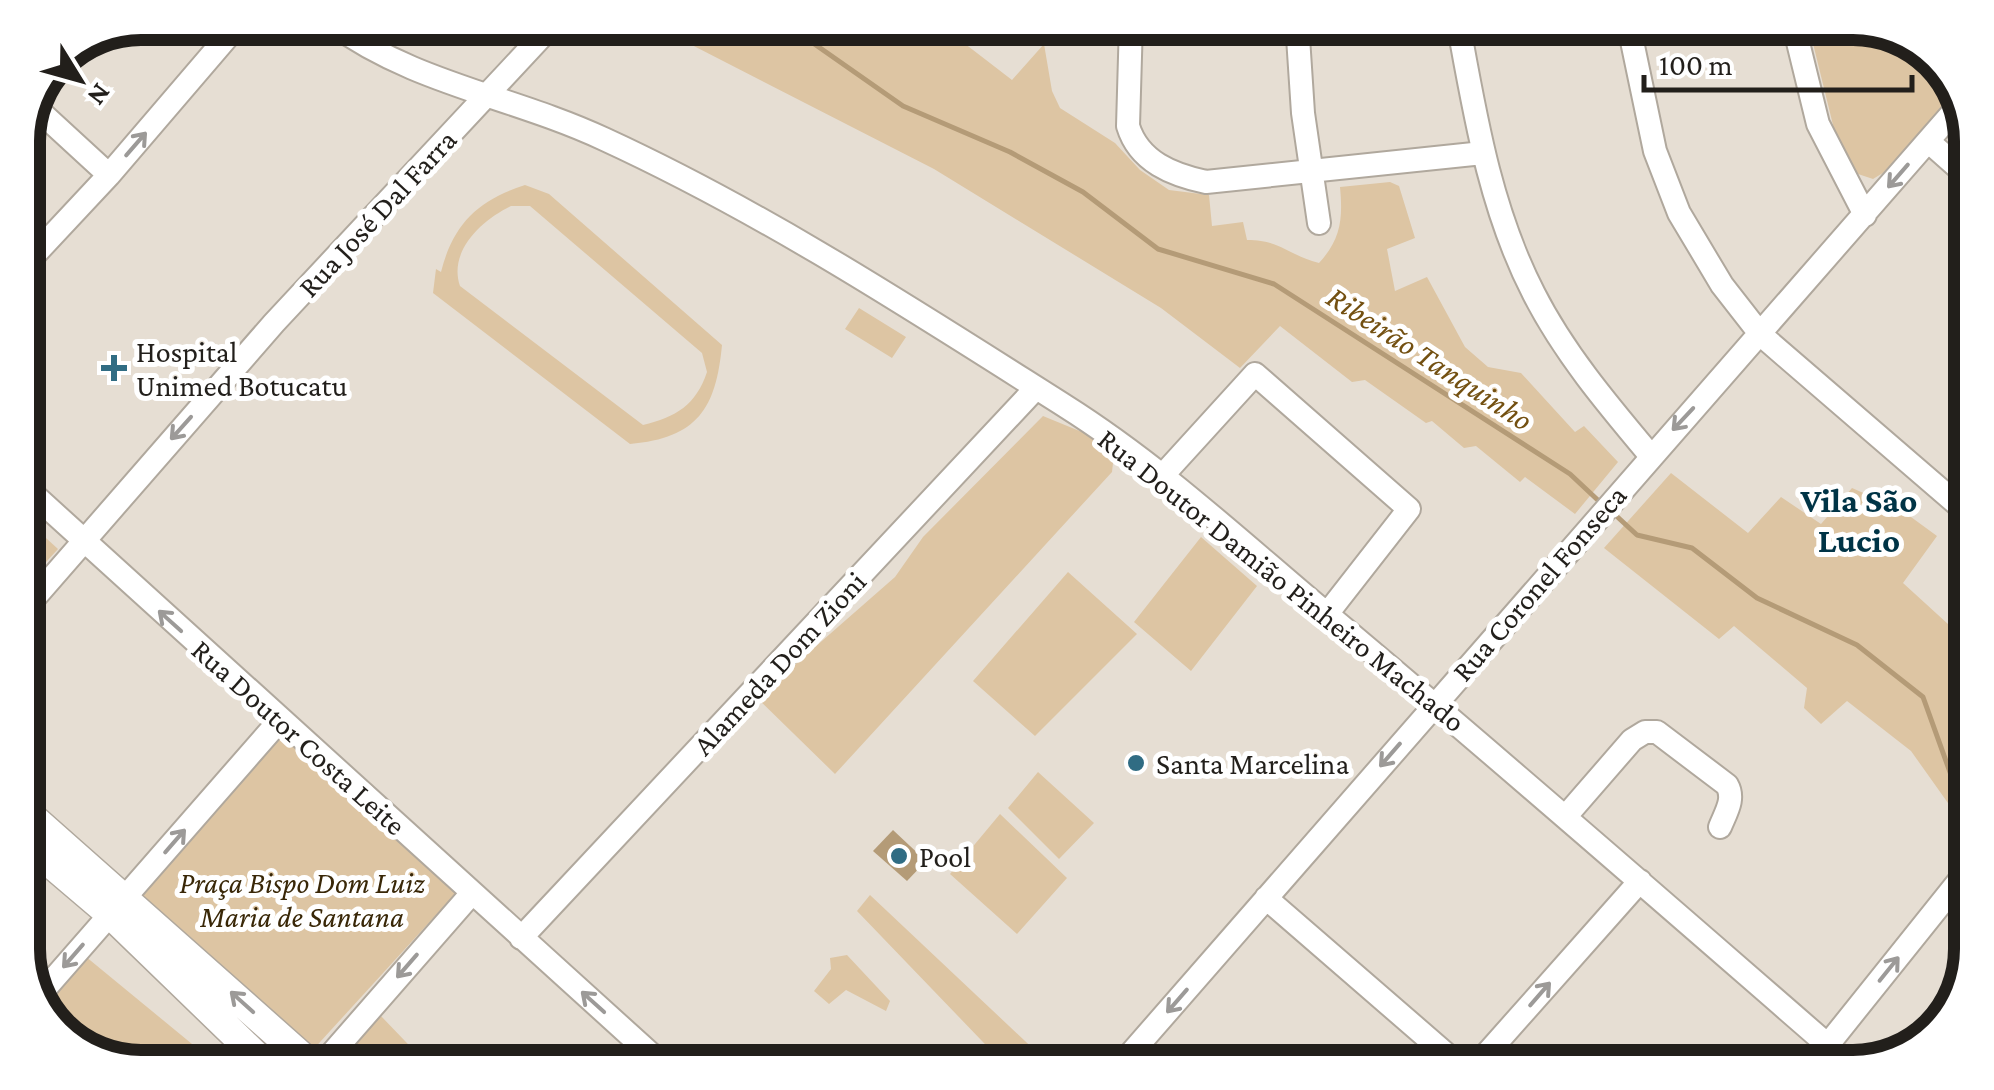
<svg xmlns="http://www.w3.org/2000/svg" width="1994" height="1090" font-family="'Crimson Pro',serif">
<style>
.green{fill:#ddc5a3;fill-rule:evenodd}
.water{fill:#b49b77}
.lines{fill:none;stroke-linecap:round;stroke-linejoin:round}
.stream{stroke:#b49b77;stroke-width:5}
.minor-casing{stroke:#b0a89d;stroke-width:26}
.major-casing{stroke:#b0a89d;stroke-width:31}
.minor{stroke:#fff;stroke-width:22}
.major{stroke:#fff;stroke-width:28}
.oneway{stroke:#9c9a98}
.poi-dot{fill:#306c83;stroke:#fff;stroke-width:4}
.labels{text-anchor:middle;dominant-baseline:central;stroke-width:10;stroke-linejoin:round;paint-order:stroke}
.street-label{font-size:30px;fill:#221f1b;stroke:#fff}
.poi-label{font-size:30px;fill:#221f1b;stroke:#fff;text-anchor:start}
.park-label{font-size:30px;font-style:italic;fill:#392707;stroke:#fff}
.water-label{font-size:32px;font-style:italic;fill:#735011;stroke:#fff}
.quarter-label{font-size:35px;font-weight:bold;fill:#003446;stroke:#fff}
.rim{fill:none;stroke:#221f1b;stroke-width:12}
</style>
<rect width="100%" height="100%" fill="#e6ded3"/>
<path class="green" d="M649 23H938L1012 80 1044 44 1052 91 1060 108 1115 143 1140 170 1169 190 1209 195 1212 226 1243 222 1247 240C1281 240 1288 255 1319 263 1341 239 1343 219 1340 187L1390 182 1399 186 1415 238 1387 249 1395 291 1427 277 1465 347 1488 367 1521 373 1575 432 1584 426 1618 462 1575 514 1525 477 1520 482 1476 446 1464 448 1432 421 1426 423 1365 380 1352 382 1280 326 1240 368 1161 308 934 169Z
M1808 23C1858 22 1897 23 1934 60 1944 70 1954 78 1958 91L1896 165 1873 179 1855 173 1834 129Z
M525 185 549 194 722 345C716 408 698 438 630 444L433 293 436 269 441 272C453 224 478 200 525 185ZM511 206H530L702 353 707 372C696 405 676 417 643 425L460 286C448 251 482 220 511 206Z
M859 308 906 337 892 358 845 329Z
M1043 416 1099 439 1114 454 1112 472 835 774 757 698 895 577 923 537Z
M1671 473 1748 533 1781 497 1821 524 1852 488 1900 509 1937 536 1903 583 1971 645 1970 834 1911 751 1847 701 1821 724 1804 708 1807 688 1734 626 1719 639 1604 548Z
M23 517 58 549 23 587Z
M1201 537 1257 586 1191 671 1134 622Z
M1068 572 1137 634 1035 736 973 681Z
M281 736 457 892 310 1053 137 897Z
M1038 772 1094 823 1059 859 1008 808Z
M1000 814 1067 878 1017 934 950 874Z
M870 895 1043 1058 1035 1067H1007L857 911Z
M847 955 890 1001 886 1011 846 990 829 1004 814 991 831 969 830 958Z
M85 956 220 1067C160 1067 71 1074 40 1009Z
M380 1015 430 1067H370L351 1049Z"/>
<path class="water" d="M893 830 926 861 907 881 873 851Z"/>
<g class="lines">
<path class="stream" d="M783 22 903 106 1010 152 1083 192 1158 249 1274 284 1570 474 1602 504
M1611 511 1637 535 1692 548 1757 598 1857 645 1923 697 1960 800 1971 816"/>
<defs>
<path id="minor" d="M330 22C414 84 512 96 604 139 765 213 915 311 1065 406 1160 466 1242 543 1328 615 1506 764 1679 916 1853 1067
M1131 22 1128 126C1139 162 1173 175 1206 182L1483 153
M1297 22 1303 113 1319 223
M1458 22C1475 115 1490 209 1534 294 1564 353 1608 405 1650 455
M1628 22 1655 151 1679 213 1722 285 1761 335 1971 516
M1793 22 1818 124 1865 215
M35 107 109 175
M1928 141 1971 179
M23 267 109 175 240 22
M1163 475 1255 374 1409 509 1327 614
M23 485 665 1067
M23 611 274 323 555 22
M1566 816 1632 740 1645 732H1657L1727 785C1735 799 1726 812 1720 827
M1266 898 1461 1067
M521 938 1036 388
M37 998 280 720
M320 1067 472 893
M1119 1067 1962 102
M1475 1067 1640 881
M1810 1067 1971 866"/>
<path id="major" d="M23 809 314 1067
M23 840 110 914 268 1067"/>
</defs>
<use href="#minor" class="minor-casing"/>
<use href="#major" class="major-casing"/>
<use href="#minor" class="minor"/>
<use href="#major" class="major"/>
</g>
<defs><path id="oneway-shaft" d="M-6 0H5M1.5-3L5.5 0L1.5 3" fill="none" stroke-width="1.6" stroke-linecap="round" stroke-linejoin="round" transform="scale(2.5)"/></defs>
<g class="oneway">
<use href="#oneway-shaft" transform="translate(136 144) rotate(-49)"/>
<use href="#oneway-shaft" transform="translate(1898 176) rotate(131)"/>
<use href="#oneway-shaft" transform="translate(1683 419) rotate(133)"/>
<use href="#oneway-shaft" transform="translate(181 428) rotate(132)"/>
<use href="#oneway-shaft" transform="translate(170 621) rotate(-138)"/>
<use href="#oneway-shaft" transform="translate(1390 755) rotate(131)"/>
<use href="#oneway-shaft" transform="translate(175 841) rotate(-49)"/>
<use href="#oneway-shaft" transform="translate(73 956) rotate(131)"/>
<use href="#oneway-shaft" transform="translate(407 966) rotate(131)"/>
<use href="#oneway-shaft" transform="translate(1889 969) rotate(-51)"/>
<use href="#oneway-shaft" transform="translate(1540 994) rotate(-49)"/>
<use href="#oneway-shaft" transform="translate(1177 1001) rotate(131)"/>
<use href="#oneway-shaft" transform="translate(242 1002) rotate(-138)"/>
<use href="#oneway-shaft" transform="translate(593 1002) rotate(-138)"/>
</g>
<g class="poi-dot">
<path d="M109 353h10v10h10v10h-10v10h-10v-10h-10v-10h10z"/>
<circle cx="1136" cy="763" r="10"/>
<circle cx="899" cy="856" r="10"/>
</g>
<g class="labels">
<g class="street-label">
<text transform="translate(377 213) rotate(-47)">Rua José Dal Farra</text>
<text transform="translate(1282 580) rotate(39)">Rua Doutor Damião Pinheiro Machado</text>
<text transform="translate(1539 583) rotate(-49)">Rua Coronel Fonseca</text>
<text transform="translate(779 663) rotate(-47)">Alameda Dom Zioni</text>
<text transform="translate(299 737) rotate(42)">Rua Doutor Costa Leite</text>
</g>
<g class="poi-label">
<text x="136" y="351">Hospital<tspan x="136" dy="34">Unimed Botucatu</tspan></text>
<text x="1156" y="763">Santa Marcelina</text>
<text x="919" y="856">Pool</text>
</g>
<g class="park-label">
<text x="302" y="882">Praça Bispo Dom Luiz<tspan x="302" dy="34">Maria de Santana</tspan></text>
</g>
<g class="water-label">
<text transform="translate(1430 358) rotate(33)">Ribeirão Tanquinho</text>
</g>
<g class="quarter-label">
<text x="1859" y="500">Vila São<tspan x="1859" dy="40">Lucio</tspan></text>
</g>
</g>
<path d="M0 0H1994V1090H0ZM141 40H1853A101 101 0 0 1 1954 141V949A101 101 0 0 1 1853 1050H141A101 101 0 0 1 40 949V141A101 101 0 0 1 141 40Z" fill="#fff" fill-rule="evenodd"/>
<path class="rim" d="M141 40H1853A101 101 0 0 1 1954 141V949A101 101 0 0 1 1853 1050H141A101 101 0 0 1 40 949V141A101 101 0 0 1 141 40Z"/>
<g transform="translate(80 80) rotate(127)" stroke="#ffffff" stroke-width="8" paint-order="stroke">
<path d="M0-8L18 38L0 25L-18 38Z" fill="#221f1b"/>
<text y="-15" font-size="28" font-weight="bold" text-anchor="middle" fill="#221f1b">N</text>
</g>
<path d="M1644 75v15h268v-15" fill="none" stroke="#221f1b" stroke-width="5"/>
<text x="1659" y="75" font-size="30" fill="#221f1b" stroke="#ffffff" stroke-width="8" paint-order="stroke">100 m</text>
</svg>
